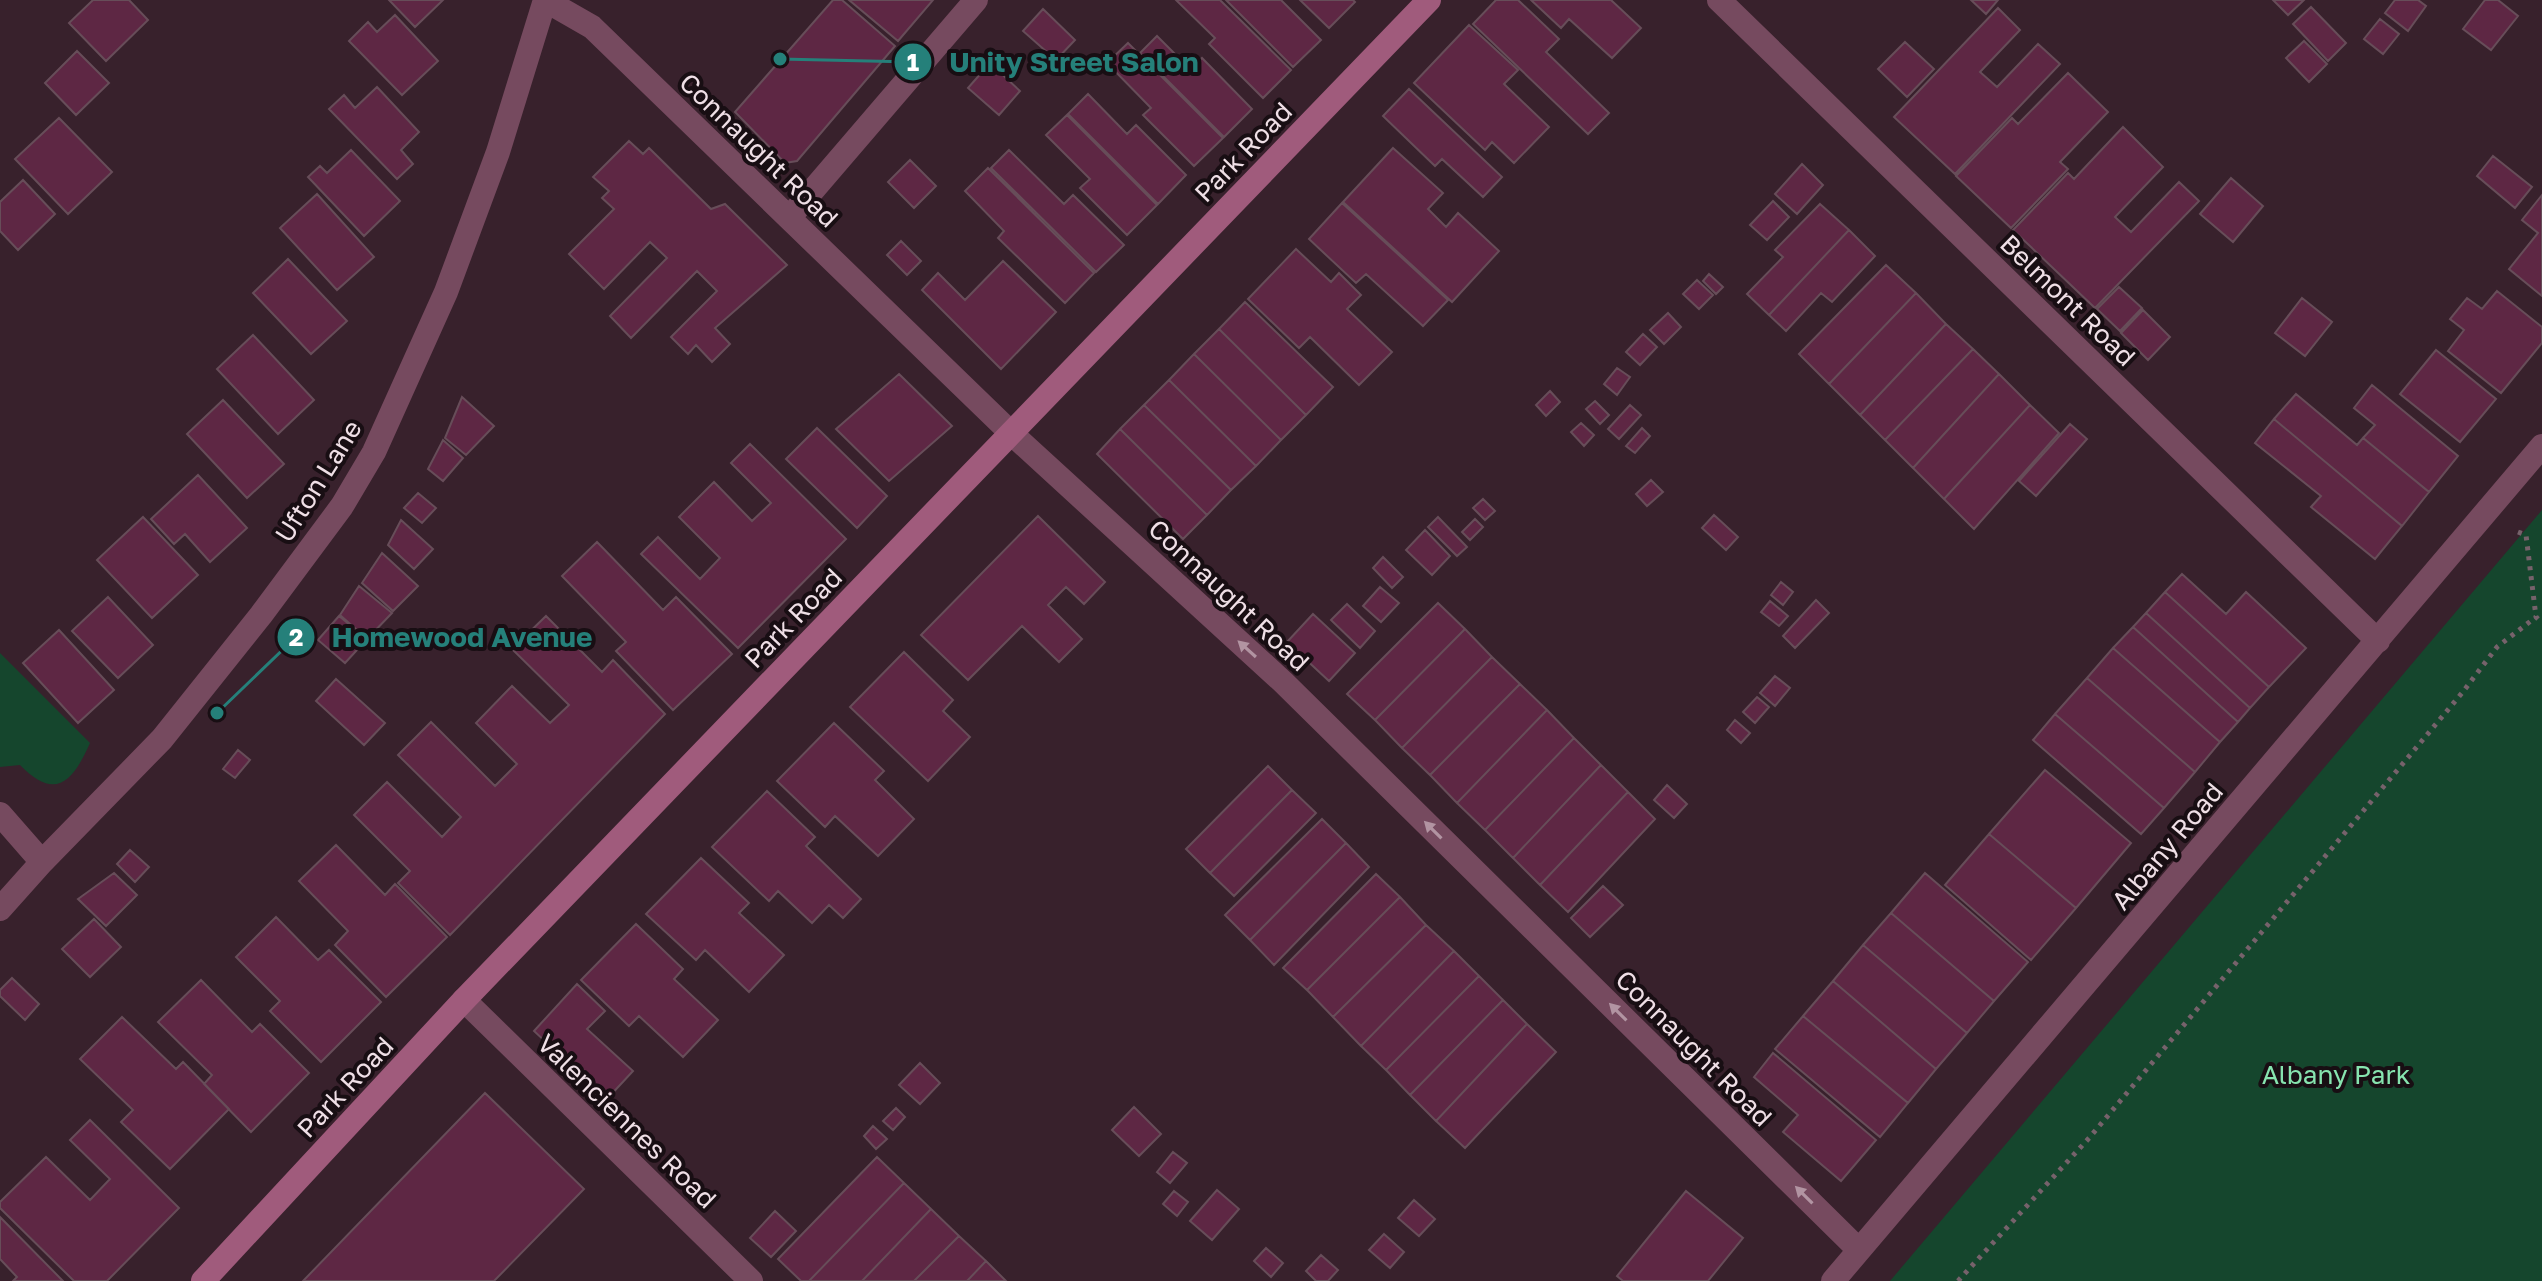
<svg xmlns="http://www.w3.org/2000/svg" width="2542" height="1281" font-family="'Golos Text',sans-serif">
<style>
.green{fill:#15462d}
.building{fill:#5e2744;stroke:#674d59;stroke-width:2}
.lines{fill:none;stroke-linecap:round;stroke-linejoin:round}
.path{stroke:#76626b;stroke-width:5;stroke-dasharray:4 6;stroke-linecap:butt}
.street{stroke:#764a5f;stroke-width:24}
.secondary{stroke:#a05b7c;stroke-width:24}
.oneway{fill:#b294a2}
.labels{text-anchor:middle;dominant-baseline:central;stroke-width:8;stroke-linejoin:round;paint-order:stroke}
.street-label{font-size:26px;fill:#efdfe6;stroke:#180e13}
.park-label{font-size:26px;fill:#87e4af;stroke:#180e13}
.leader{fill:none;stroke:#25807a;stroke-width:3}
.callout-dot{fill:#25807a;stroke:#180e13;stroke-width:3}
.mark-label{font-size:24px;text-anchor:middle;font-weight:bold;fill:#fff}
.callout-label{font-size:28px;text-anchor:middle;font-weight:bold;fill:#25807a;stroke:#180e13;stroke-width:8;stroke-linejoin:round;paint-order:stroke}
</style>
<rect width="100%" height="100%" fill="#38212c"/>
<path class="green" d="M2542 510V1281H1890Z
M0 653 90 743C73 781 56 802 20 765L0 767Z"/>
<path class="building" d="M93 0H129L148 20 106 61 69 23Z
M389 0H443L415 27Z
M833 0H842L895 46 797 161 785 163 735 112Z
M849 0H933L898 41Z
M1176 0H1220L1291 70 1263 98 1209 44 1215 38Z
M1226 0H1281L1321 40 1293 67Z
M1300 0H1353L1355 2 1329 28Z
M1496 0H1518L1559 39 1546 52 1609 113 1588 134 1473 24Z
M1531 0H1611L1641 28 1612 58 1569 19 1561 28Z
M1971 0H1998L1986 14Z
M2273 0H2304L2288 15Z
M2395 0H2418L2426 6 2408 31 2385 13Z
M2485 0H2498L2518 16 2491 50 2463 29Z
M2311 7 2346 43 2328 61 2293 24Z
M1998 8 2020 30 1980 72 1997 87 2038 44 2060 64 1955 174 1894 117Z
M1043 9 1075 40 1056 60 1023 31Z
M395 15 438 61 402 95 349 41 368 22 377 32Z
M2380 19 2399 34 2383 54 2364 39Z
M1469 25 1518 70 1504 84 1549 127 1514 163 1492 142 1485 150 1414 83Z
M1157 36 1190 69 1202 58 1252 109 1224 137 1140 53Z
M2304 41 2327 64 2309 82 2286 58Z
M1905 42 1934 69 1907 97 1878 69Z
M1128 43 1223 138 1194 166 1143 115 1151 108 1107 63Z
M77 51 109 83 76 115 45 83Z
M990 63 1020 91 999 115 968 88Z
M2068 73 2108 112 2060 162 2068 169 2011 228 1956 176 2012 118 2018 124Z
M377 87 419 132 401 150 413 164 397 179 329 109 344 95 355 108Z
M1409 89 1502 177 1483 197 1442 159 1435 166 1383 116Z
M1088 94 1127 134 1136 125 1186 175 1158 204 1068 114Z
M1067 115 1157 205 1127 235 1080 188 1090 179 1046 135Z
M59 118 112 172 68 214 15 159Z
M2123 127 2163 167 2115 217 2131 232 2179 182 2199 201 2095 308 2013 230 2068 173 2074 179Z
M629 141 643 154 649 148 711 209 725 204 787 265 715 328 730 344 712 362 696 345 688 354 671 337 717 291 697 271 631 338 610 316 667 258 650 242 604 289 569 254 614 209 602 198 609 191 593 177Z
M1393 148 1443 193 1428 209 1446 227 1458 213 1499 251 1452 302 1343 202Z
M351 150 400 201 364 236 308 177 320 166 327 173Z
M1009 150 1064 204 1073 195 1124 245 1096 272 991 168Z
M2493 156 2532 187 2515 208 2477 176Z
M910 160 936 186 914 208 888 182Z
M1802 164 1823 185 1797 214 1775 194Z
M988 168 1094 273 1065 303 998 238 1004 231 965 191Z
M2231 178 2263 206 2233 242 2200 214Z
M23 180 55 214 18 250 0 231V202Z
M317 194 374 257 337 290 280 228Z
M2542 195V296L2509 269 2538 233 2522 220Z
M1773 201 1789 217 1767 240 1750 225Z
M1342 203 1448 300 1423 326 1366 274 1356 283 1309 239Z
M1820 204 1849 230 1769 315 1747 294 1783 257 1775 250Z
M1849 230 1875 256 1832 302 1821 293 1786 331 1769 315Z
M901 241 921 261 907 275 887 255Z
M1296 249 1331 282 1339 273 1361 295 1347 309 1392 352 1359 385 1310 337 1299 348 1248 299Z
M288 259 347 321 311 354 253 293Z
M1003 261 1056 312 1001 369 922 290 938 273 965 300Z
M1886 265 1916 293 1829 384 1799 354Z
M1709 274 1723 287 1716 294 1703 281Z
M1697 280 1713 295 1699 309 1683 294Z
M2119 287 2142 308 2120 331 2097 309Z
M2497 291 2542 327V343L2501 393 2448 351 2464 330 2450 319 2467 298 2482 309Z
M1916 293 1946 324 1860 415 1829 384Z
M2302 298 2332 322 2305 356 2275 333Z
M1245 302 1333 387 1306 415 1219 329Z
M2143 310 2170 337 2148 360 2121 333Z
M1668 313 1681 327 1664 344 1650 330Z
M1946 324 1973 349 1885 440 1860 415Z
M1219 329 1306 415 1281 440 1194 354Z
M1643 334 1657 347 1640 365 1626 352Z
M253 335 314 400 278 434 217 369Z
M1973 349 1999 374 1913 468 1885 440Z
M2436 350 2496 399 2460 442 2400 394Z
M1194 354 1281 440 1256 466 1169 380Z
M1617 368 1630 377 1617 395 1604 384Z
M899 374 952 426 889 481 836 429Z
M1999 374 2030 405 1944 499 1913 468Z
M1169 380 1256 466 1231 490 1144 405Z
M2372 385 2458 456 2429 492 2363 438 2375 425 2354 408Z
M1550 391 1560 402 1546 416 1536 405Z
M2296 394 2357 445 2363 438 2429 492 2402 526 2274 419Z
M462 397 494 426 466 455 445 438Z
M223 400 284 464 247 498 187 434Z
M1595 401 1609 415 1600 424 1586 409Z
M1144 405 1231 490 1207 515 1120 429Z
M1630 405 1641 415 1619 439 1608 429Z
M2030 405 2059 433 1974 529 1944 499Z
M2274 419 2402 526 2375 559 2311 507 2321 496 2255 443Z
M1581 423 1594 435 1584 446 1571 432Z
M2070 424 2087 439 2036 496 2019 481Z
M817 428 887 496 857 528 786 459Z
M1642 428 1650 436 1635 453 1626 446Z
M1120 429 1207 515 1183 539 1097 454Z
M443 440 463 458 443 481 428 469Z
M750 444 846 539 738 648 641 554 658 537 700 579 720 558 679 517 714 482 752 521 771 503 731 463Z
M198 475 247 528 210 562 185 534 174 544 151 519Z
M1651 480 1663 492 1647 506 1636 494Z
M418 493 436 508 422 523 404 508Z
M1483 499 1495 511 1485 520 1473 508Z
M1714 515 1738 537 1726 550 1702 528Z
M1038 516 1105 582 1084 604 1066 587 1048 605 1082 639 1059 662 1022 626 968 680 921 635Z
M143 517 198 575 152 618 97 560Z
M1438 517 1467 547 1457 556 1428 527Z
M1475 519 1483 527 1470 540 1462 532Z
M401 520 433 549 414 569 388 545Z
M1425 530 1450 556 1432 575 1406 550Z
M597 542 663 610 676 597 732 654 673 710 616 651 626 642 562 576Z
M382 553 418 586 393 611 362 583Z
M1383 557 1403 577 1392 588 1373 568Z
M2182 574 2226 614 2246 592 2306 648 2269 687 2165 592Z
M1781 582 1793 592 1783 605 1771 595Z
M359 586 392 613 367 639 340 615Z
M1380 587 1399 603 1381 622 1363 606Z
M2165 592 2269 687 2250 708 2146 613Z
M108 597 153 645 118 678 72 631Z
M1816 600 1829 613 1795 648 1783 636Z
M1770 601 1788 616 1779 626 1761 612Z
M1438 603 1465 629 1375 720 1347 694Z
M1347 604 1375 631 1360 648 1331 620Z
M2146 613 2250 708 2238 722 2133 627Z
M1313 614 1355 653 1329 681 1287 642Z
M339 616 367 639 345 663 318 640Z
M546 616 602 672 613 660 665 714 450 935 398 883 410 871 354 815 387 782 442 837 461 817 398 755 431 722 495 786 517 764 476 723 512 686 550 723 569 705 512 649Z
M2133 627 2238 722 2220 742 2113 648Z
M1465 629 1492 657 1402 748 1375 720Z
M59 630 114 690 78 723 23 663Z
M2113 648 2220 742 2195 772 2087 678Z
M904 652 953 700 943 711 970 737 928 781 850 707Z
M1492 657 1520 684 1430 775 1402 748Z
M1775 676 1790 688 1775 706 1760 693Z
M2087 678 2195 772 2164 808 2055 714Z
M336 679 385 723 364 745 316 701Z
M1520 684 1547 710 1457 803 1430 775Z
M1757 697 1769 707 1755 723 1743 712Z
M1547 710 1574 738 1485 830 1457 803Z
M2055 714 2164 808 2141 834 2033 740Z
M1735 720 1750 733 1741 743 1727 730Z
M834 723 884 771 875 780 914 819 878 856 835 816 825 827 777 781Z
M1574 738 1601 765 1513 858 1485 830Z
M238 750 250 760 235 778 223 769Z
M1601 765 1628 792 1540 885 1513 858Z
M1268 766 1292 790 1210 873 1186 849Z
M2045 770 2131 843 2076 908 1989 834Z
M1667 785 1687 804 1674 818 1654 800Z
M1292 790 1316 813 1234 896 1210 873Z
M767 791 815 837 806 846 861 899 843 918 829 905 812 923 778 891 769 901 712 847Z
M1628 792 1655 819 1568 912 1540 885Z
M1322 819 1346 843 1250 940 1225 915Z
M1989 834 2076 908 2031 960 1945 885Z
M1346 843 1369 867 1274 965 1250 940Z
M336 845 385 895 395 884 447 937 386 997 335 945 348 931 299 881Z
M130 850 149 867 135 882 117 864Z
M701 858 749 903 739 913 784 955 749 992 705 950 696 960 646 914Z
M114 873 137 895 106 926 78 899Z
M1925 873 2028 962 1994 1001 1891 913Z
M1376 874 1400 897 1307 990 1283 968Z
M1603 886 1623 905 1590 937 1571 918Z
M1400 897 1426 925 1333 1017 1307 990Z
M1891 913 1994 1001 1967 1033 1863 945Z
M276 917 318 960 329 950 381 1002 321 1062 270 1011 280 1001 236 957Z
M94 919 121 947 90 977 62 949Z
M636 924 683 969 674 979 718 1020 683 1057 639 1016 629 1026 581 980Z
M1426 925 1454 951 1361 1046 1333 1017Z
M1863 945 1967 1033 1936 1069 1833 981Z
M1454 951 1479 976 1386 1070 1361 1046Z
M1479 976 1503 1000 1410 1095 1386 1070Z
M12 978 39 1004 25 1020 0 996V990Z
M201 980 252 1032 260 1024 309 1073 251 1132 204 1084 212 1075 158 1022Z
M1833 981 1936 1069 1908 1103 1803 1016Z
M577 984 605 1011 587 1029 633 1071 607 1099 534 1031Z
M1503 1000 1527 1024 1436 1121 1410 1095Z
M1803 1016 1908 1103 1880 1137 1775 1049Z
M122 1017 176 1069 183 1062 229 1109 170 1169 121 1122 133 1110 80 1059Z
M1527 1024 1556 1052 1465 1148 1436 1121Z
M1773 1053 1876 1140 1841 1181 1783 1132 1798 1115 1754 1077Z
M920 1063 940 1083 920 1104 899 1085Z
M485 1093 584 1189 494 1281H303Z
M1134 1107 1161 1134 1139 1156 1112 1130Z
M896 1108 905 1117 893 1130 883 1121Z
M90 1120 179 1208 107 1281H74L0 1208V1202L46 1157 90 1200 110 1179 70 1140Z
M873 1126 887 1139 876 1149 864 1136Z
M1173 1152 1187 1163 1170 1183 1157 1172Z
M877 1157 904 1183 809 1281H801L778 1259Z
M904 1183 931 1209 862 1281H809Z
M1217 1190 1239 1209 1212 1240 1190 1221Z
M1174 1191 1188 1202 1177 1216 1163 1204Z
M1686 1191 1743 1238 1708 1281H1623L1617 1276Z
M1414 1200 1435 1219 1419 1236 1398 1218Z
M931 1209 959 1236 914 1281H862Z
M775 1211 796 1231 771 1257 750 1238Z
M0 1217 63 1281H13L17 1277 0 1259Z
M1384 1234 1404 1252 1390 1268 1369 1250Z
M959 1236 986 1261 967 1281H914Z
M1266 1248 1283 1263 1271 1277 1254 1261Z
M1321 1255 1338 1270 1328 1281H1316L1306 1271Z
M986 1261 1006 1281H967Z"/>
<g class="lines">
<path class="path" d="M2518 532 2526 535 2536 617 2542 623
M1958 1281 2090 1137 2462 693 2497 647 2536 617"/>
<path class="street" d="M545 0 592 27 1011 433 1283 682 1859 1250
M1719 0 2378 641
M789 218 976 0
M0 814 42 862
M0 909 42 862 162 739 261 615 342 506 374 452 446 292 498 152 545 0
M464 1000 751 1281
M1833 1281 2542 446"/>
<path class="secondary" d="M203 1281 464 1000 1429 0"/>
</g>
<defs><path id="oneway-solid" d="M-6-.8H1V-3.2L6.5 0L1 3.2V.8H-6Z" transform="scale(2)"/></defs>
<g class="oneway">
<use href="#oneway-solid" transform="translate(1247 649) rotate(-138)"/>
<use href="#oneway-solid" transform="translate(1433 830) rotate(-135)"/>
<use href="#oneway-solid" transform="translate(1618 1012) rotate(-135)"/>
<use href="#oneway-solid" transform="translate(1804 1195) rotate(-135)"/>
</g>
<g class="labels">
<g class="street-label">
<text transform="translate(759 150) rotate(44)">Connaught Road</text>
<text transform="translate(1243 152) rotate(-46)">Park Road</text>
<text transform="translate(2068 300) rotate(44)">Belmont Road</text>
<text transform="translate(318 481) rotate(-58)">Ufton Lane</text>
<text transform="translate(1229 595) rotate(43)">Connaught Road</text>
<text transform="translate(793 618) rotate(-46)">Park Road</text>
<text transform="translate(2167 846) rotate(-50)">Albany Road</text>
<text transform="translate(1694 1048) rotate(45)">Connaught Road</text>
<text transform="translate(345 1087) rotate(-47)">Park Road</text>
<text transform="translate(627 1121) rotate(44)">Valenciennes Road</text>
</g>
<g class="park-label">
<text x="2336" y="1074">Albany Park</text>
</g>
</g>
<path class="leader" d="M780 59L913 62M217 713L296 637"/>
<g class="callout-dot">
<circle cx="780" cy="59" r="8"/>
<circle cx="217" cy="713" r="8"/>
<circle cx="913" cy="62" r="20"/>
<circle cx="296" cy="637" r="20"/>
</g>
<g class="mark-label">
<text x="913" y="71">1</text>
<text x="296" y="646">2</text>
</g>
<g class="callout-label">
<text x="1074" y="72">Unity Street Salon</text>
<text x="462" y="647">Homewood Avenue</text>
</g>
</svg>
